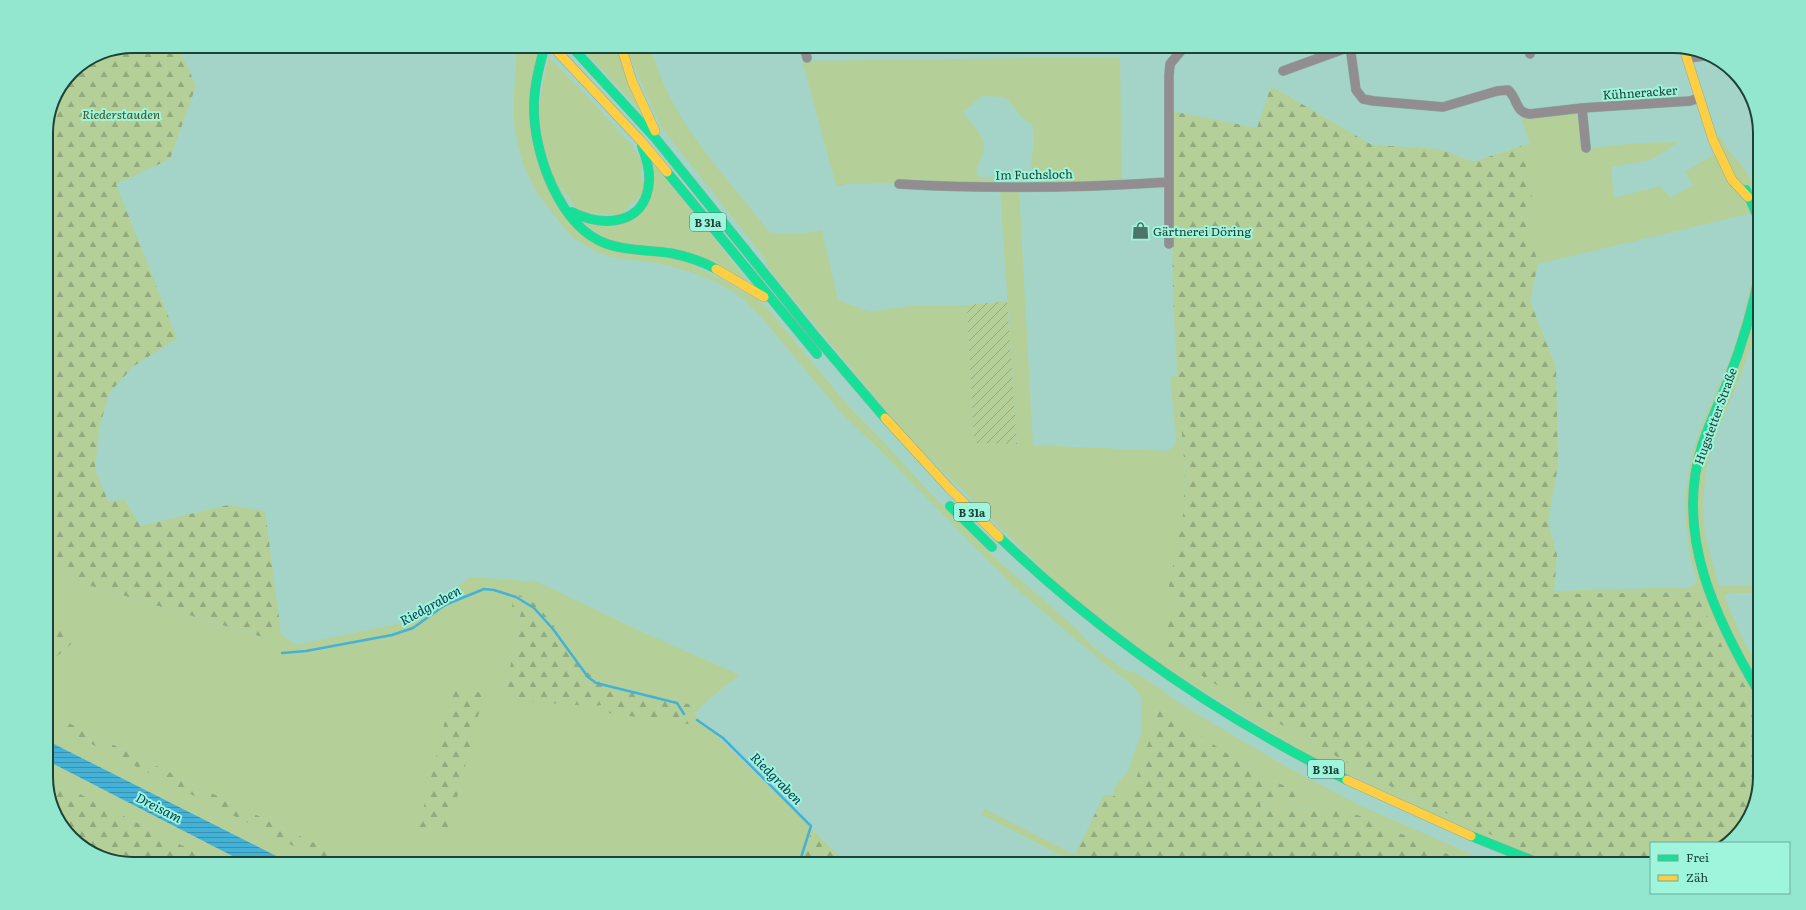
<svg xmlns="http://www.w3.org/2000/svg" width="1806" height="910" font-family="Literata,serif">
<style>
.grass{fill:#b4d098}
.forest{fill:url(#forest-firs)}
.garden{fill:url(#garden-furrows)}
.water{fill:url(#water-rules)}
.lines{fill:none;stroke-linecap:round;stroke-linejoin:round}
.stream{stroke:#44b2d7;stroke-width:2.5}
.street-casing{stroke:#8ab0a6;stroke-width:10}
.fast-casing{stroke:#8ab0a6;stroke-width:10}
.slow-casing{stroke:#8ab0a6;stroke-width:10}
.street{stroke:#928d90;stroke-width:9}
.fast{stroke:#16e098;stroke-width:9}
.slow{stroke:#ffcf43;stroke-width:9}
.labels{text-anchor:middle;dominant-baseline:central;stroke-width:4;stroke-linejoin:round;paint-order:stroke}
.shield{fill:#9ef5dc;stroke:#447869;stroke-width:1}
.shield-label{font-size:11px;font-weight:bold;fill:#1d4238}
.street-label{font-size:12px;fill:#1d4238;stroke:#9ef5dc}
.park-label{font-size:12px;font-style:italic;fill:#494e21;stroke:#9ef5dc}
.poi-label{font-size:12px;fill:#1d4238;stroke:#9ef5dc;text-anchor:start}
.water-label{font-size:13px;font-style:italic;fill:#023951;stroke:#9ef5dc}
.rim{fill:none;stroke:#1d4238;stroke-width:2}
</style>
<defs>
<pattern id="forest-firs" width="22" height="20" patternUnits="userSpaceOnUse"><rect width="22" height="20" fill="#b4d098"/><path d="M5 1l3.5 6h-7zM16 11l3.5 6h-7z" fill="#92aa7d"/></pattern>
<pattern id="garden-furrows" width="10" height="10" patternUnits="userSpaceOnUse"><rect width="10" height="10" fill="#b4d098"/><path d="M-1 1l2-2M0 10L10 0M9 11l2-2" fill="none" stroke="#92aa7d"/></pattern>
<pattern id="water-rules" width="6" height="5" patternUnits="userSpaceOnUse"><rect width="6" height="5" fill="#44b2d7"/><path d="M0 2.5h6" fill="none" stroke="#3892af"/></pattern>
</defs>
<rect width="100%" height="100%" fill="#a4d4c7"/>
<path class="grass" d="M517 46H538L529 118 581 232 680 258 754 297 768 309 850 408 879 437 922 484 994 557 1077 629 1093 647 1123 669 1140 675 1190 710 1287 767 1361 806 1494 864H1471L1346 810 1289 808 1261 811 1260 803 1312 799 1254 771 1137 776 1125 804 1113 795 1116 785 1128 771 1141 733V696L1130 683 1096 657 1010 583 874 444 843 415 762 318 742 298 718 283 694 273 657 263 610 257 595 251 572 237 565 229 537 193 524 166 518 146 514 123V95Z
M580 46H617L645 116Z
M625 46H651C668 119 725 174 769 232 786 236 806 234 822 230L838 300 869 312 910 306 967 305 974 443 1017 444 1000 189H1019L1033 445 1167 451 1175 445 1176 439 1170 377 1177 376 1185 472 1183 516 1178 545 1190 598V603L1176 606 1280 724 1376 779 1419 801 1482 831 1543 856 1573 864H1549L1511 850 1307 755 1156 662 1064 590 907 436 772 273 762 255 661 127Z
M548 56 591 100 633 147 642 162 641 194 621 215 578 212 546 162 538 112Z
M1120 57 1122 181 1040 184V179L1033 171 1031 165 1034 139 1032 124 1023 119 1009 101 1003 97 982 96 963 112C972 126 988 136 983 153 979 165 976 163 977 177L1007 178 1009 173 1025 169 1030 181 846 184 841 186 836 185 802 61Z
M1575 113 1579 118 1582 149 1638 143 1679 142 1651 160 1611 167 1614 198 1660 186 1670 198 1693 185 1685 172 1722 149 1716 137 1721 136 1725 146 1744 168 1760 195V318L1741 375 1714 440 1706 469 1703 504 1705 535 1718 583 1719 585 1760 586V593H1729L1725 595V598L1744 642 1760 669V712L1724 650 1696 592 1554 594V591L1690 587 1697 582C1685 542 1681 497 1692 456 1699 427 1713 400 1725 372 1737 342 1746 310 1752 279 1757 256 1761 235 1752 213L1538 264 1527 223 1533 189 1521 146 1530 144 1521 118Z
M648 157 752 286 733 273 606 240 582 222 635 214Z
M46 564H54L78 582 268 639 280 625 281 635 297 645 415 620 470 577 538 582 640 631 740 675 715 694 701 707 606 685 588 673 574 657 555 627 536 604 514 593 521 611 505 694 593 706 602 705 694 725V714L812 829 801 864H357L46 712V666L71 644 46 630Z
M46 721 329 864H292L46 740Z
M46 760 248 864H219L46 777Z
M985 809 1075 855 1101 860 1099 864 1073 862 981 814Z"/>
<path class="forest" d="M133 46H178L196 86 170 159 116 184 177 338 134 366 109 393 99 429 95 469 108 501 125 500 140 526 228 505 265 511 280 625 269 639 78 582 54 564H46V128L55 95 72 71 100 53Z
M1271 86 1372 145 1440 149 1473 162 1521 146 1533 189 1527 223 1538 264 1530 301 1556 367 1558 465 1548 522 1557 555 1554 594 1696 592 1724 650 1760 712V777L1751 815 1727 843H1651V864H1573L1543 856 1482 831 1376 779 1280 724 1170 656C1168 644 1162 611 1177 605 1181 604 1186 604 1190 603V598C1180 597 1173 597 1169 586L1183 516 1185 472 1177 373 1173 297 1171 111 1257 128Z
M514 592 536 604 555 627 574 657 588 673 606 685 701 707 694 714 695 725 608 713 602 705 593 706 533 702 505 694 521 612 512 608Z
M64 628 71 644 46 666V630L49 632Z
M453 688 484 693 448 832 418 831Z
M1159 711H1162L1254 771 1312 799 1260 803 1262 811 1289 808 1346 810 1471 864H1099L1100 860 1075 855 1104 795H1113L1125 803 1137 776Z
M46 712 357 864H329L46 721Z
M46 777 219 864H133L95 855 61 825 46 783Z
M812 829 838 855 848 860V864H801Z"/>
<path class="garden" d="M1007 301 1017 444 974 443 967 305Z"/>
<path class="water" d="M46 740 292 864H248L46 760Z"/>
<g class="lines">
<path class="stream" d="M282 653 306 651 392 635 413 628 445 605 484 589 494 590 516 597 534 608 553 629 588 677 596 683 677 703 684 714
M697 720 723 738 811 826 799 864"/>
<defs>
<path id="street" d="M804 46 807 58
M1350 46 1356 90 1363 99 1374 101 1443 107 1497 91 1508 90C1518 98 1515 113 1530 114L1582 108 1690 101 1699 98
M1527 46 1530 54
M1689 58 1710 55
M1283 71 1352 46
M1582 108 1586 148
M899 184C989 189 1080 188 1169 182
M1169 244V76L1170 64 1185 46"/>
<path id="fast" d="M545 46C539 66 534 85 534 106 533 152 559 227 607 244 627 251 649 250 670 253 686 256 702 261 716 269
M571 46 656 139 815 336 885 418
M667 172 817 354
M1746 190 1760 222
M572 212C603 228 646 225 649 182 650 169 646 158 642 146
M1760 271C1753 309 1742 345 1728 381 1719 403 1709 424 1702 446 1674 534 1716 620 1760 694
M950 506 992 547
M999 537C1102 636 1220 717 1347 780
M1471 836 1541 864"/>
<path id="slow" d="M621 46 632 81 655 131
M553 47 641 141 667 172
M1684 49 1713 140 1732 180 1748 197
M716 269 764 297
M885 418 950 489 999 537
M1347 780 1471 836"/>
</defs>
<use href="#street" class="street-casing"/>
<use href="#fast" class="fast-casing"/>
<use href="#slow" class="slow-casing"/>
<use href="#street" class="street"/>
<use href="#fast" class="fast"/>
<use href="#slow" class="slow"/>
</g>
<defs>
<symbol id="shop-bare" viewBox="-9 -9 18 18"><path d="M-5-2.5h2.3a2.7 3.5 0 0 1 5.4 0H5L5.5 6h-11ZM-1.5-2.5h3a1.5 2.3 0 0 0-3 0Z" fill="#4c756a" stroke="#9ef5dc" stroke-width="2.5" paint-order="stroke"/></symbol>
</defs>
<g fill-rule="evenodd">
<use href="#shop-bare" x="1128" y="218" width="25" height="25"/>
</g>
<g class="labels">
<g class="shield">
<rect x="690" y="213" width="36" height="18" rx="3"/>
<rect x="954" y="503" width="36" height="18" rx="3"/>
<rect x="1308" y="760" width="36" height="18" rx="3"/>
</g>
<g class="shield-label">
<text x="708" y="222">B 31a</text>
<text x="972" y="512">B 31a</text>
<text x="1326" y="769">B 31a</text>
</g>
<g class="street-label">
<text transform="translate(1640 92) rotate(-4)">Kühneracker</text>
<text transform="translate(1034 174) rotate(-1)">Im Fuchsloch</text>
<text transform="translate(1715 416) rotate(-70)">Hugstetter Straße</text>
</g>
<g class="park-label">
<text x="121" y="114">Riederstauden</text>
</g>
<g class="poi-label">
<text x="1153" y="231">Gärtnerei Döring</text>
</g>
<g class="water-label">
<text transform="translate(430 605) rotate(-29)">Riedgraben</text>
<text transform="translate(777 778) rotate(45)">Riedgraben</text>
<text transform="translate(159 807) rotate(27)">Dreisam</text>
</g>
</g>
<path d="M0 0H1806V910H0ZM133 53H1673A80 80 0 0 1 1753 133V777A80 80 0 0 1 1673 857H133A80 80 0 0 1 53 777V133A80 80 0 0 1 133 53Z" fill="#94e7cf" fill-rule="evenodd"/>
<path class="rim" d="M133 53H1673A80 80 0 0 1 1753 133V777A80 80 0 0 1 1673 857H133A80 80 0 0 1 53 777V133A80 80 0 0 1 133 53Z"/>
<rect x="1650" y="842" width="140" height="52" fill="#9ef5dc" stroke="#6aad9a"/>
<rect x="1658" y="855" width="20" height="6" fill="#16e098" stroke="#6aad9a"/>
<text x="1686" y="862" font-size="12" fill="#1d4238">Frei</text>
<rect x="1658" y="875" width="20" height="6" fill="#ffcf43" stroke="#6aad9a"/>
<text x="1686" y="882" font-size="12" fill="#1d4238">Zäh</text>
</svg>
